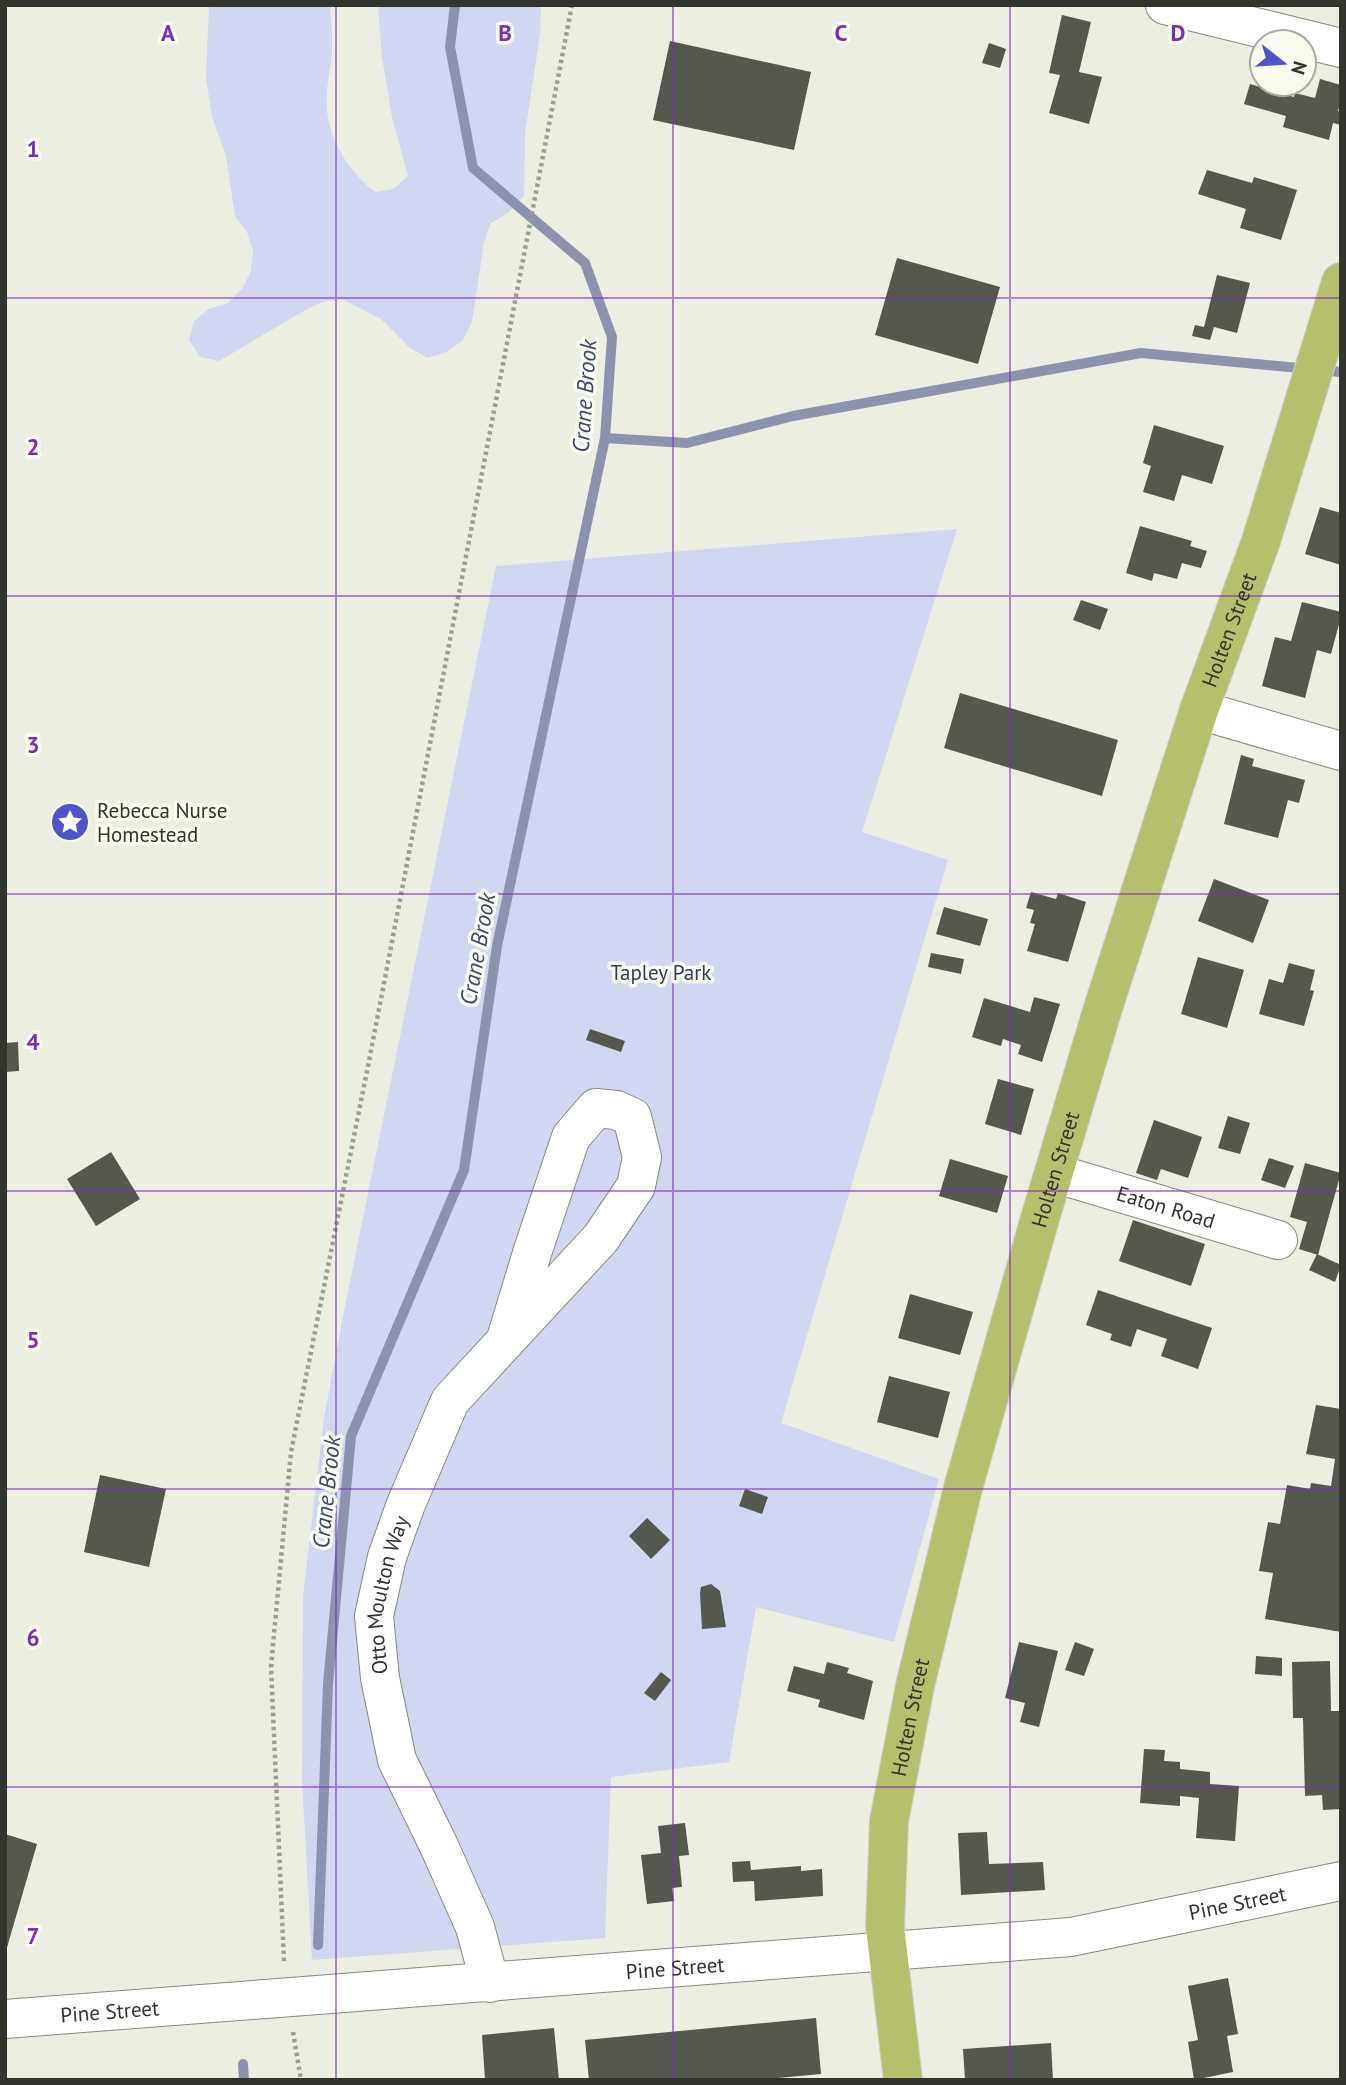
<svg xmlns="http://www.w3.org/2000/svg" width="1346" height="2085" font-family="'PT Sans',sans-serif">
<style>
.green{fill:#d2d7f1}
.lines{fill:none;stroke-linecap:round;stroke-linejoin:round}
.stream{stroke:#8d92ae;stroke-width:10}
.building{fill:#55584d}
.minor-casing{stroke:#878a7e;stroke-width:40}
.major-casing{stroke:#cececd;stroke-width:40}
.path{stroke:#9d9f95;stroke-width:4.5;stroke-dasharray:3.5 3.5;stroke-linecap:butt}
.minor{stroke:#fff;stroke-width:38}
.major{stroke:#b6bf6b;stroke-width:38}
.grid{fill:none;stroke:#7b2cbf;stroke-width:2;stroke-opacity:0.55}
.labels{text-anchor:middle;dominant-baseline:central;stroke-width:7;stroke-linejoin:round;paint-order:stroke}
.street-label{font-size:21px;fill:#32342e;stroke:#f8fbee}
.poi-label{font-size:21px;fill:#32342e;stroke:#f8fbee;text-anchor:start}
.park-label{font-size:21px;fill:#333962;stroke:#f8fbee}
.water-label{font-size:23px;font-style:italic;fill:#3d446e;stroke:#f8fbee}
.grid-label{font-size:23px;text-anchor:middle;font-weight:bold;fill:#7b2cbf;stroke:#f8fbee;stroke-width:7;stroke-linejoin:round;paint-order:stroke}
</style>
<rect width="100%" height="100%" fill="#ebeee1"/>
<path class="green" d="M209 5H331C330 20 333 35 332 49 331 69 325 90 327 110 330 143 350 172 375 192L393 189 408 176 392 117 382 57 378 5H541L540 34 525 134 524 196 508 213 491 223 484 242 472 322 463 340 447 352 428 358 410 348 381 319 344 300 325 301 307 309 219 361 200 357 189 340 194 321 209 309 228 303 242 289 251 271 253 251 247 232 235 216 226 156 212 117 206 78Z
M957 529 862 832 948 860 781 1423 939 1479 894 1642 756 1607 729 1762 611 1777 605 1938 312 1960 302 1781 303 1596 324 1418 344 1311 496 566Z"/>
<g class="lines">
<path class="stream" d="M605 438 687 443 793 416 1141 353 1341 372
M318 1945 328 1684 351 1436 464 1170 497 946 605 438 612 337 585 263 473 168 450 47 455 5
M243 2064 244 2080"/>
</g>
<path class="building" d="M1062 15 1091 22 1079 72 1102 77 1089 124 1049 113 1060 75 1049 73Z
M670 41 811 72 794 150 653 120Z
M989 43 1006 49 1000 68 982 63Z
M1320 79 1341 85V102L1338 111 1341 112V125L1333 123 1329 140 1283 127 1286 116 1244 104 1250 84 1294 97 1295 93 1315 98Z
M1207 170 1252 183 1254 177 1297 190 1281 240 1240 228 1246 209 1198 194Z
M897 258 1000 287 978 364 875 335Z
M1217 275 1250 283 1237 333 1214 327 1210 340 1192 336 1195 325 1204 327Z
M1154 425 1224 446 1212 484 1182 475 1174 501 1143 492 1151 466 1143 463Z
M1320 507 1341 513V565L1305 554Z
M1140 526 1192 541 1190 546 1207 551 1201 568 1182 563 1177 579 1154 573 1152 581 1126 573Z
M1081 600 1108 609 1100 630 1073 620Z
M1302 602 1341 612V625L1339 624 1331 654 1317 650 1305 698 1262 686 1275 637 1291 641Z
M960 693 1118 740 1102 796 944 748Z
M1241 755 1254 759 1252 766 1305 780 1299 803 1288 800 1278 838 1224 824Z
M1214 879 1269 900 1253 943 1198 921Z
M1031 892 1056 899 1058 893 1086 902 1068 962 1027 951 1035 924 1030 923 1034 910 1026 908Z
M944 907 988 919 980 946 936 934Z
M931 953 964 959 961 974 928 967Z
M1198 957 1244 970 1227 1028 1181 1014Z
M1289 963 1315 970 1310 990 1314 991 1304 1026 1259 1014 1269 979 1283 983Z
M1034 997 1060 1004 1042 1062 1018 1054 1021 1045 1003 1039 1001 1046 972 1037 984 998 1030 1012Z
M590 1029 625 1041 621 1052 586 1040Z
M18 1042 19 1071 5 1072V1043Z
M998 1079 1034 1089 1021 1135 985 1124Z
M1228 1116 1250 1123 1240 1154 1218 1148Z
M1154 1120 1202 1137 1188 1178 1161 1169 1157 1180 1136 1173Z
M111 1152 140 1199 96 1226 67 1179Z
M1269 1158 1294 1166 1285 1188 1261 1180Z
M950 1159 1008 1176 997 1213 939 1196Z
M1305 1163 1341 1173 1318 1255 1299 1249 1307 1222 1290 1217Z
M1133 1220 1205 1244 1191 1286 1119 1261Z
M1317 1254 1341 1265 1335 1282 1309 1270Z
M1098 1290 1212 1328 1198 1369 1161 1356 1167 1339 1137 1329 1131 1347 1110 1340 1112 1334 1086 1325Z
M910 1294 973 1312 960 1355 898 1338Z
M889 1376 950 1392 938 1438 877 1422Z
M1316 1405 1341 1409V1632L1265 1619 1273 1573 1259 1571 1268 1522 1280 1524 1287 1485 1310 1489 1311 1483 1331 1486 1335 1459 1306 1454Z
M100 1475 166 1489 149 1567 84 1552Z
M745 1489 768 1497 762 1514 739 1506Z
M647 1518 670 1540 651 1559 629 1536Z
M711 1584 720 1591 726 1627 702 1629 700 1593 701 1587Z
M1019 1642 1058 1651 1039 1727 1020 1722 1025 1703 1005 1698Z
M1075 1642 1094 1649 1084 1676 1065 1670Z
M1256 1656 1282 1658V1676L1255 1674Z
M1330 1661 1331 1711H1341V1809L1323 1810 1322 1795 1305 1796 1303 1718H1293L1292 1662Z
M827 1662 849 1668 847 1673 873 1681 864 1720 818 1707 820 1700 787 1691 794 1666 824 1674Z
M661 1672 671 1680 655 1701 644 1693Z
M1144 1749 1165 1750 1164 1761 1180 1762V1769L1210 1772V1784L1239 1786 1235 1841 1196 1838 1199 1798 1180 1796V1806L1140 1803Z
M685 1823 689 1855 679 1856 682 1887 672 1888 674 1901 647 1904 641 1855 661 1853 658 1826Z
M987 1832 989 1864 1043 1862 1045 1890 961 1895 958 1833Z
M5 1834 37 1844 6 1951H5Z
M750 1861 751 1870 801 1866V1871L822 1869 823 1896 755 1901 754 1881 733 1882 732 1862Z
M1228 1978 1238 2034 1227 2036 1233 2072 1194 2080 1188 2042 1198 2040 1188 1986Z
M816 2018 821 2074 758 2080H589L585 2040Z
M554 2028 559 2080H485L482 2035Z
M1051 2043 1053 2080H965L963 2049Z"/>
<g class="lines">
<defs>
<g id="minor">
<path d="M1165 5 1341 48"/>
<path d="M1199 710 1341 751"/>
<path id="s1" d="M1054 1173 1278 1240"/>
<path id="s2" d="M490 1983 475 1927 439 1846 397 1760 380 1678 374 1616 387 1557 406 1504 450 1401 601 1238 636 1186 642 1157 632 1117 616 1110 596 1108 571 1137 533 1250 505 1342"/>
<path id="s3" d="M5 2019 1071 1937 1341 1881"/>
</g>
<g id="major">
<path id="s4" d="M903 2080 885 1927 889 1821 915 1686 963 1488 1041 1215 1103 1008 1199 710 1261 541 1341 282"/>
</g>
</defs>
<use href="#minor" class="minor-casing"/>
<use href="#major" class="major-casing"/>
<path class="path" d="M284 1961 271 1667 291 1452 370 1056 572 5
M293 2032 301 2080"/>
<use href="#minor" class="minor"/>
<use href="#major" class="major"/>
</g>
<path class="grid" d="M336 5V2080M673 5V2080M1010 5V2080M5 298H1341M5 596H1341M5 894H1341M5 1191H1341M5 1489H1341M5 1787H1341"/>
<defs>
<symbol id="sight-disc" viewBox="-11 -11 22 22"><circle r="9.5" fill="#4f54ca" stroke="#f8fbee"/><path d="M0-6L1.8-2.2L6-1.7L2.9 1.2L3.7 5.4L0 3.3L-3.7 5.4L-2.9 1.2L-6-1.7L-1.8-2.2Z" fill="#fff"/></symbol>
</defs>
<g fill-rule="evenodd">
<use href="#sight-disc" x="48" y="800" width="44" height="44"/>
</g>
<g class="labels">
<g class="street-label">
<text stroke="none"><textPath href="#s4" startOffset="1500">Holten Street</textPath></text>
<text stroke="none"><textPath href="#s4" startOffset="933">Holten Street</textPath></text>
<text stroke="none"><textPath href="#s1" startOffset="117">Eaton Road</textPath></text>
<text stroke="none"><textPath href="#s2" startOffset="411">Otto Moulton Way</textPath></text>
<text stroke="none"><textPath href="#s4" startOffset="366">Holten Street</textPath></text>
<text stroke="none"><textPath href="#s3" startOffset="1239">Pine Street</textPath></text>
<text stroke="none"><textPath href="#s3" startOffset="672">Pine Street</textPath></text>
<text stroke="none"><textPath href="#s3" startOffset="105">Pine Street</textPath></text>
</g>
<g class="poi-label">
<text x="97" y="810">Rebecca Nurse<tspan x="97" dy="24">Homestead</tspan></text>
</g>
<g class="park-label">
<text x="661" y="972">Tapley Park</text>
</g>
<g class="water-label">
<text transform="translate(584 396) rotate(-86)">Crane Brook</text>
<text transform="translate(477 949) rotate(-80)">Crane Brook</text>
<text transform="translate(326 1492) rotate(-84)">Crane Brook</text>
</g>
</g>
<g class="grid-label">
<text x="168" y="41">A</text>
<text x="505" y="41">B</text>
<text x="841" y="41">C</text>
<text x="1178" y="41">D</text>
<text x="33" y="157">1</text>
<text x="33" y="455">2</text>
<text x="33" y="753">3</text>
<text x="33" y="1050">4</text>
<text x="33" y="1348">5</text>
<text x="33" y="1646">6</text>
<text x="33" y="1944">7</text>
</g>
<rect width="1346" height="2085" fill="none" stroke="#32342e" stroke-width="14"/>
<g transform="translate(1283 63) rotate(107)"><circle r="33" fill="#f8fbee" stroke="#a9aba1" stroke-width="2"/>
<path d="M0-5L12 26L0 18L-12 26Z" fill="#4f54ca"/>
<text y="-10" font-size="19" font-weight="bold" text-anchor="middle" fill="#32342e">N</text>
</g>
</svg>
